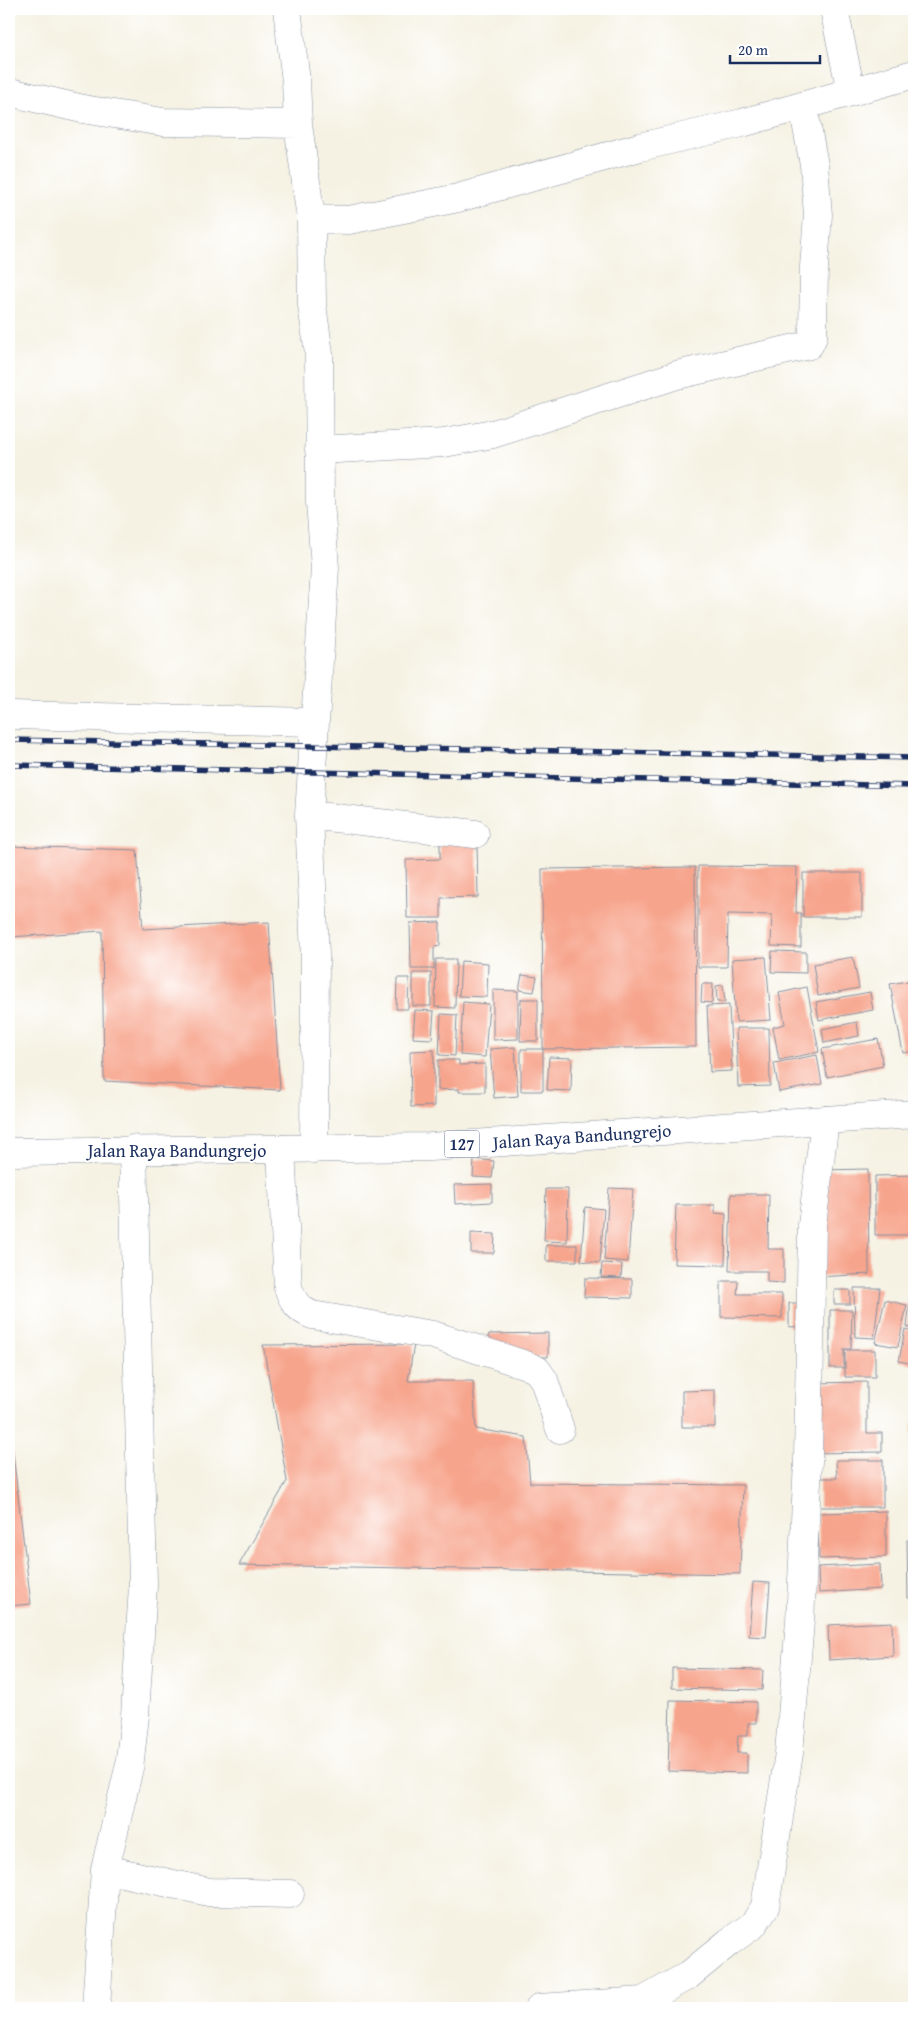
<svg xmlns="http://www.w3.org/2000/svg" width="923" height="2017" font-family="'Gentium Book Plus',serif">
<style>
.building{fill:#f7a48c}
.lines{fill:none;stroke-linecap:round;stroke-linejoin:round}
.minor-casing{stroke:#8890a0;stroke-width:29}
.major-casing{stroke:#8890a0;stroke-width:29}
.minor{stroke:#fff;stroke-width:28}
.major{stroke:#fff;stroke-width:28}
.rail-casing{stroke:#1b2f5e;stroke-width:5.5}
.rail{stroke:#fff;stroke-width:4;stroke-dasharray:11;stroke-linecap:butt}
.labels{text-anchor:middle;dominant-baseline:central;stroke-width:4;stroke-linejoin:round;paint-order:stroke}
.shield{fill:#fff;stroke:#5f6d8e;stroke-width:1}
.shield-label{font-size:16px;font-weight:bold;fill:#1b2f5e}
.street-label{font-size:18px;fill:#1b2f5e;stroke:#fff}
</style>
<rect width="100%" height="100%" fill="#fff"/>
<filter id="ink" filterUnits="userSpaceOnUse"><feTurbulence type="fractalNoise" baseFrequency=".02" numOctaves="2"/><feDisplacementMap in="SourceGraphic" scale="10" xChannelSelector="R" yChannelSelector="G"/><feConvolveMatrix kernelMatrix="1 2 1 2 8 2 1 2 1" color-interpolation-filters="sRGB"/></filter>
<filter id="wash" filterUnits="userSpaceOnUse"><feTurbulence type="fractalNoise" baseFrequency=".0096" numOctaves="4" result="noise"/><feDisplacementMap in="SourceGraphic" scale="20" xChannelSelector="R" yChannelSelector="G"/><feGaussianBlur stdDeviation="1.12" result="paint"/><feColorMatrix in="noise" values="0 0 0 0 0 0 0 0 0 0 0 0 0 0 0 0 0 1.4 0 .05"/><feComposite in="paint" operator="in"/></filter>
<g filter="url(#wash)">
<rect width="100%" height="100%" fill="#f5f2e3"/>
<g id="blocks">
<path class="building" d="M477 843 478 897 441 898V918H407L406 860 440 859V844Z
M9 846 137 850 143 929 269 922 280 1090 104 1081 102 931 9 937Z
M698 866 797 867 796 913H801V947L771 946 772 915 728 914 727 967H698Z
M695 867 696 1047 543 1049 542 869Z
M803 873H862V917H803Z
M440 922V946L434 947V969H411L410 923Z
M772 951 806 952V973L771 972Z
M766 957 771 1020 736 1022 732 959Z
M853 957 859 988 818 996 813 964Z
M436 959H456L455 1008 435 1007Z
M461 961 488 963 487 997 459 996Z
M413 973H431V1006H413Z
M522 975 537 977 534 992 519 990Z
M397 978H409L408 1009H396Z
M914 980V1051L903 1053 890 984Z
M702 984H713L712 1003 701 1002Z
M723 985 725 1002H717L716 986Z
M807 987 819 1052 779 1060 773 1027 785 1024 779 993Z
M493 990 518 991V1039L493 1040Z
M870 992 873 1010 819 1020 816 1002Z
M521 999H538V1041H520Z
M463 1002 489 1004 485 1057 460 1055Z
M729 1005 732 1071 710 1072 707 1006Z
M415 1010 434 1011 432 1039 413 1038Z
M441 1014 457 1015 455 1056 439 1055Z
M857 1022 859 1036 824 1043 822 1029Z
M736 1028H769L770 1086 738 1087Z
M878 1039 883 1066 827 1077 822 1049Z
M515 1047 518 1096 494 1098 490 1049Z
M521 1049H543V1091H521Z
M434 1050V1106L411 1107 410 1051Z
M817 1055 822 1084 779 1092 774 1063Z
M549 1057 572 1058 571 1091 547 1090Z
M438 1060H459V1065L485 1064V1092H459V1089L438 1090Z
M474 1159 494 1161 492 1178 473 1177Z
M868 1169 869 1274 818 1277 821 1170Z
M914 1175V1235H875V1176Z
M492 1184V1202L455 1204 454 1185Z
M609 1188 633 1189 628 1262 604 1260Z
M546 1189H568L567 1242 544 1241Z
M731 1194H769L768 1249H784V1283L767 1282V1271H729Z
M676 1205H715V1213L726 1214 725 1265 674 1264Z
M585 1207 604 1209 600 1263 581 1261Z
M471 1233 495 1234 494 1253H471Z
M546 1245H577V1261H546Z
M602 1263 622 1264 621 1278 601 1277Z
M585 1278 632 1279V1298L584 1297Z
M721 1281H738L737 1294H782V1318L721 1317Z
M854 1288H880L874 1338 855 1337Z
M834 1290H850V1304H834Z
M885 1300 907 1305 898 1347 875 1343Z
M910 1301 914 1302V1328L907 1327Z
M789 1303H804V1326L789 1327Z
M830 1310H852L851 1349H844V1368H830Z
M905 1329 914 1331V1364L899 1361Z
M548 1333V1357H507L484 1349 489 1334Z
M414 1344 408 1381H473L476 1429 526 1437 530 1483 743 1485 740 1574 239 1565 287 1481 263 1345Z
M845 1350H875V1377H845Z
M867 1382V1433H882V1452L813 1453 812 1383Z
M715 1390V1427H682V1391Z
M9 1420 31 1604 9 1606Z
M912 1423H914V1463H912Z
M836 1460H883V1507H819V1478H837Z
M914 1467V1487H910V1468Z
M886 1511V1557L819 1559 818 1513Z
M907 1540H914V1598H908Z
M880 1564 881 1589 819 1593 818 1567Z
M753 1582 770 1583 766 1637 749 1636Z
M892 1622 893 1656 829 1660 828 1625Z
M672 1668 763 1670 762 1690 672 1688Z
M670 1700 756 1702V1723H748V1736H738L737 1753H747V1773L668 1771Z"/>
</g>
</g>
<g filter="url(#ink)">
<use href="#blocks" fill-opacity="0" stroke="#8890a0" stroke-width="1"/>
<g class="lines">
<defs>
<path id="minor" d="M287 9 296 81 298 124 311 219 312 305 319 354 320 502 325 568 309 815 315 955 314 1149
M834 9 851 92
M9 92 83 109 163 122 298 124
M311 219 349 220 458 198 640 147 742 123 914 74
M319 450 444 443 493 434 677 375 809 345 813 337 814 267 818 215 814 165 803 106
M9 715 314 722
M309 815 475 834
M281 1149 288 1287C293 1302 298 1309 312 1315L433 1335 526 1365 537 1370 544 1380 560 1429
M105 1869 209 1892 290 1894
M96 2008 105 1869 129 1768 135 1716 143 1585 133 1149
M539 2008 643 2001 689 1975 729 1942 753 1925 765 1907 789 1753 800 1621 808 1461 812 1225 825 1120"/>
<path id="major" d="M9 1152 430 1147 914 1114"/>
</defs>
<use href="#minor" class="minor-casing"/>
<use href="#major" class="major-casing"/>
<use href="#minor" class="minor"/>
<use href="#major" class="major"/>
<defs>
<path id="rail" d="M9 740 914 758
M9 765 914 786"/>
</defs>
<use href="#rail" class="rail-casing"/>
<use href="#rail" class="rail"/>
</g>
</g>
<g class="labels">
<rect class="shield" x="444.5" y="1130.5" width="35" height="27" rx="4"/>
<g class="shield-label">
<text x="462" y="1144">127</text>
</g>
<g class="street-label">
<text transform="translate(582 1136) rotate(-4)">Jalan Raya Bandungrejo</text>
<text x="177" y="1150">Jalan Raya Bandungrejo</text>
</g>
</g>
<rect width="923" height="2017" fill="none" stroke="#fff" stroke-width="30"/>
<path d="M730 55v8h90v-8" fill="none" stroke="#1b2f5e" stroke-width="2.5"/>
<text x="738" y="55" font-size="15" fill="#1b2f5e" stroke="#ffffff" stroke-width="4" paint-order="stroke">20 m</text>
</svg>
